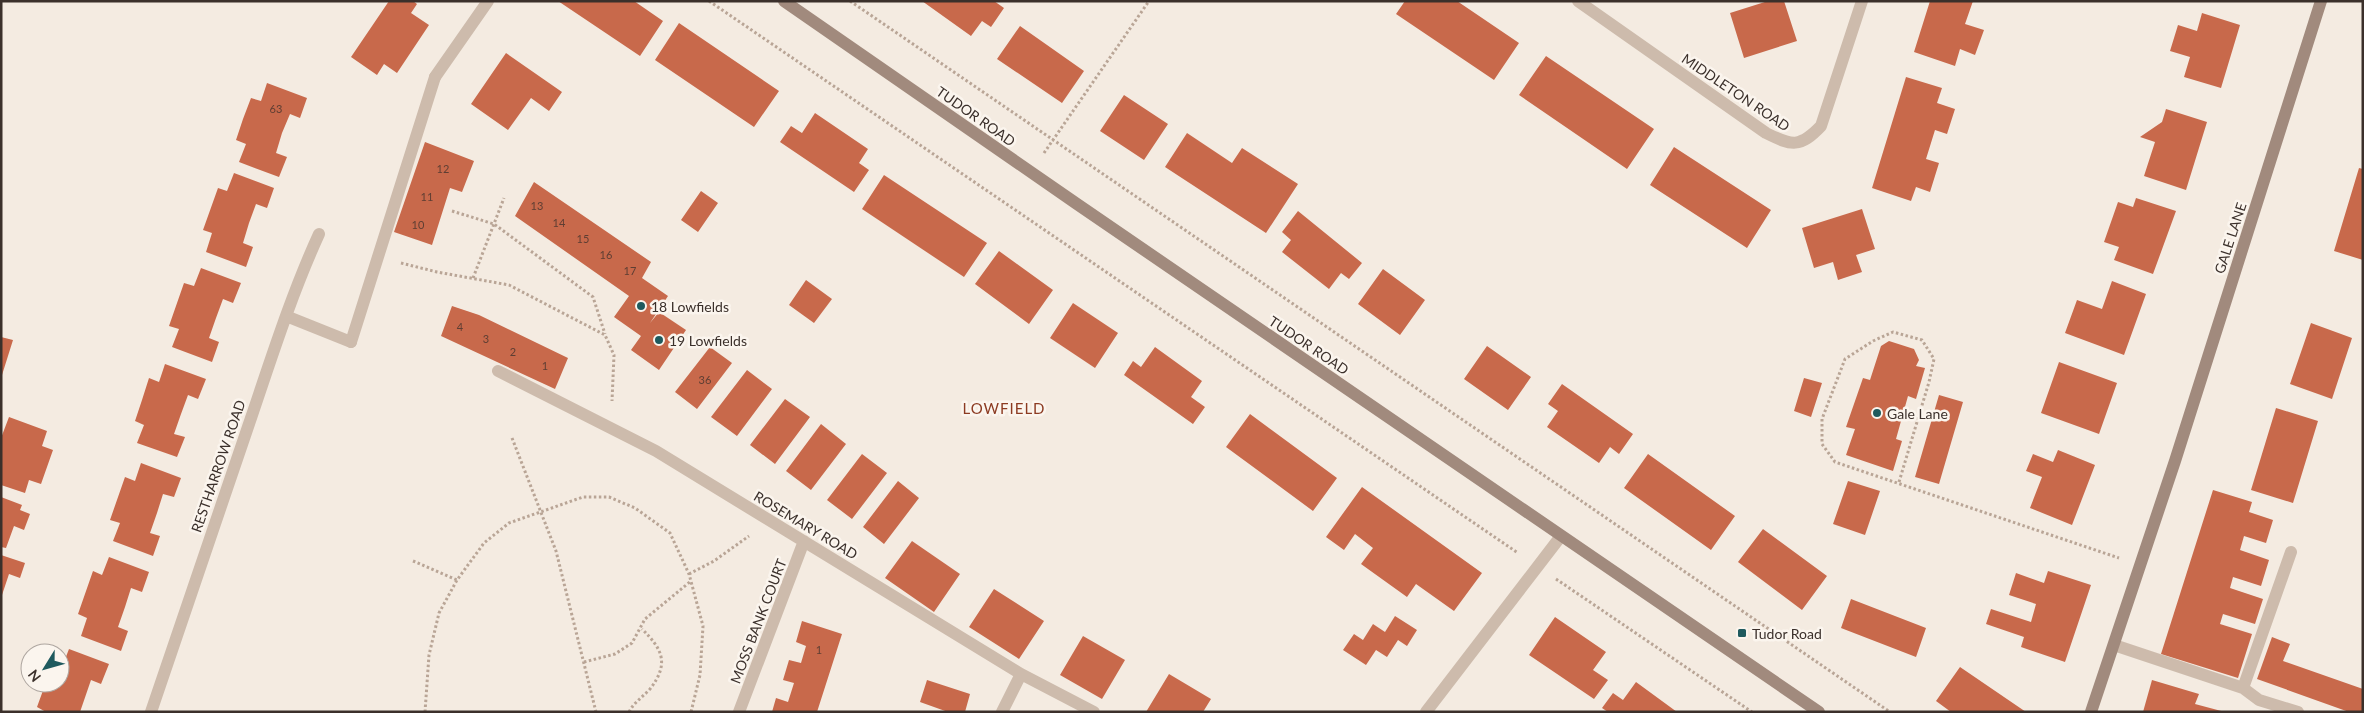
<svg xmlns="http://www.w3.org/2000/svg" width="2364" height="713" font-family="Lato,sans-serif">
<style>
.building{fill:#c8694b}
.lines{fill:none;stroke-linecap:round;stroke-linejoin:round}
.path{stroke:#b9a596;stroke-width:3;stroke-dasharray:2.5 2.5;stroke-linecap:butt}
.lane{stroke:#cdbbac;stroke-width:12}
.street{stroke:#cdbbac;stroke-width:12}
.secondary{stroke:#a18a7d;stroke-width:12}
.poi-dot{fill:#1f5a5e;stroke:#fbf5ee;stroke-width:2}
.labels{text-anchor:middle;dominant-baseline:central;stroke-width:5;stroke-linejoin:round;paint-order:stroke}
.number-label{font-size:11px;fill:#5e3e33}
.street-label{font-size:14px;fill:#3b302b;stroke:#fbf5ee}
.poi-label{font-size:14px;fill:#3b302b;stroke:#fbf5ee;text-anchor:start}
.neighbourhood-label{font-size:15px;letter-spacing:1px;fill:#8c3b22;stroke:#fbf5ee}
</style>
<rect width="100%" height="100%" fill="#f4ebe1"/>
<path class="building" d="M389 1H413L417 4 411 13 429 25 397 73 384 64 377 75 351 57Z
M558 1H634L663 21 640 56Z
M922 1H994L1004 8 991 27 982 21 971 36Z
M1405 1H1457L1519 43 1494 80 1396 14Z
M1768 1H1784L1797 41 1744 58 1730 13Z
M1930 1H1973L1965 24 1984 30 1975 55 1960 49 1955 66 1914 52Z
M2202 13 2240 25 2221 88 2184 77 2190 57 2170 51 2178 25 2197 31Z
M679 23 779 91 754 127 655 60Z
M1020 26 1084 71 1062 103 997 59Z
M506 53 562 92 549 111 531 98 508 130 471 104Z
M1546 56 1654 129 1627 169 1519 95Z
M1906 77 1942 88 1937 103 1955 109 1947 134 1935 130 1926 159 1939 163 1930 192 1916 187 1911 201 1872 188Z
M267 83 307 98 300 118 290 114 282 133 276 153 287 157 279 177 239 162 246 144 236 140 243 119 251 98 261 101Z
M1124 95 1168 124 1144 160 1100 131Z
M2166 109 2207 122 2186 190 2144 176 2155 142 2140 137 2162 122Z
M815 113 868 149 859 163 869 170 854 192 780 142 791 126 802 133Z
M1187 133 1232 163 1242 148 1298 184 1266 233 1165 167Z
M425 142 474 161 462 192 450 188 432 245 394 232Z
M1674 147 1771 210 1747 248 1650 185Z
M2359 168 2363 169V260L2334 251Z
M234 173 274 188 267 208 256 204 249 223 243 243 253 247 246 267 206 252 212 233 203 230 218 188 227 191Z
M884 175 987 243 964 277 862 209Z
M534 182 651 262 642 278 668 296 650 323 659 312 686 330 659 370 631 350 641 336 614 317 629 296 515 216Z
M701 191 718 203 698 232 681 220Z
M2136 198 2176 211 2153 274 2114 260 2119 247 2104 242 2118 202 2133 207Z
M1862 209 1875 249 1856 255 1862 272 1838 280 1833 262 1814 268 1802 228Z
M1298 211 1362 263 1349 279 1341 273 1329 289 1282 252 1291 240 1282 232Z
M999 251 1053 290 1029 324 975 284Z
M201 268 241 283 233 303 223 299 216 318 209 338 219 342 212 362 172 347 179 329 169 326 184 283 194 286Z
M1383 269 1425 300 1400 335 1358 304Z
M806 280 832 299 814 323 789 305Z
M2112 281 2146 294 2124 355 2065 333 2077 300 2102 309Z
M1073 303 1118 333 1095 368 1050 338Z
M452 306 479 315 568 358 555 389 441 336Z
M2311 323 2352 338 2332 399 2290 384Z
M1 337 13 340 2 375H1Z
M1889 341 1914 349 1919 360 1916 366 1925 368 1916 399 1908 396 1896 439 1902 441 1893 471 1846 455 1855 429 1846 427 1863 378 1870 380 1881 346Z
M1487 346 1531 377 1508 410 1464 379Z
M710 347 732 363 697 409 675 392Z
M1155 347 1202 381 1191 397 1205 407 1193 424 1124 375 1133 361 1141 367Z
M2059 362 2117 383 2099 434 2041 413Z
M165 364 206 379 198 399 188 395 181 414 174 434 185 437 177 457 137 443 144 425 135 421 142 400 149 378 159 382Z
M747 370 772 389 737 436 711 417Z
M1804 378 1822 383 1811 417 1794 411Z
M1562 384 1633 434 1619 454 1610 447 1599 463 1547 427 1558 411 1548 404Z
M1939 395 1963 402 1939 484 1915 477Z
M785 399 810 417 775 464 750 445Z
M2276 408 2318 421 2293 503 2251 490Z
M1250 414 1337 478 1313 511 1226 447Z
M9 417 47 431 42 446 53 450 41 484 29 480 25 493 1 485V438Z
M821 424 846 444 811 490 786 471Z
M2058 450 2095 465 2072 525 2030 508 2042 477 2026 471 2033 454 2053 462Z
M862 454 887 473 852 519 827 500Z
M1648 454 1735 516 1711 550 1624 488Z
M141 463 181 478 174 497 163 494 157 513 150 533 160 536 153 556 113 541 120 523 110 520 125 477 135 481Z
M898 481 919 498 884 544 863 527Z
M1848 481 1880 491 1865 535 1833 524Z
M1362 487 1482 573 1454 611 1416 584 1407 597 1361 564 1373 548 1355 534 1344 550 1326 537Z
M2213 490 2252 502 2249 512 2273 520 2266 543 2244 536 2240 550 2269 560 2261 586 2233 577 2230 588 2263 599 2255 624 2223 614 2220 624 2252 634 2238 678 2161 654Z
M1 497 22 505 20 510 30 514 24 530 14 526 6 548 1 547Z
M1763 529 1827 576 1802 610 1738 562Z
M912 541 960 574 934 612 885 578Z
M1 555 25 563 20 578 9 574 2 595Z
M109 557 149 572 142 592 131 588 125 607 118 627 128 631 121 651 81 636 87 618 78 614 93 571 102 575Z
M2048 571 2091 585 2065 662 2021 647 2024 637 1986 624 1991 609 2031 622 2036 604 2009 595 2016 573 2044 583Z
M994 589 1044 621 1019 659 969 627Z
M1851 599 1926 628 1916 657 1841 628Z
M1395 616 1417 630 1407 646 1398 640 1387 657 1376 650 1366 665 1343 650 1354 634 1363 640 1373 624 1385 632Z
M1555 617 1606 652 1593 670 1608 680 1594 699 1529 655Z
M802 621 842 634 817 712H772L776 698 788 702 794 683 783 680 789 660 801 663 806 646 796 642Z
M1083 636 1125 660 1102 699 1060 675Z
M2272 637 2290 644 2283 661 2363 689V712H2349L2257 679Z
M69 649 109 664 101 684 91 680 80 712H46L37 707 45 685 46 683H60V667H62Z
M1960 667 2026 712H1951L1936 701Z
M1169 674 1211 699 1203 712H1146Z
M927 680 970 694 965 712H948L920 702Z
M2152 680 2199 694 2195 704 2225 712H2143Z
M1636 682 1677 712H1608L1602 708 1613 693 1623 700Z"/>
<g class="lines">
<path class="path" d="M709 1 1518 553
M850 1 1890 712
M1044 153 1149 1
M452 211 494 224 593 297 605 334
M401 263 437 272 509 285 605 335 614 355 612 401
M473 278 504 198
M512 438 556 551 596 712
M1899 482 1929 382 1934 359 1922 340 1893 332 1873 341 1845 359 1822 419V444L1835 462 2119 558
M413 561 457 580
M689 574 714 561 749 536
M1556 579 1752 712
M584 662 615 654 632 643 645 619 691 581
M425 712 429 655 439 613 457 580 484 543 509 523 583 497H609L635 508 670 533 689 574 703 626 700 675 691 712
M629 712C634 702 643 697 650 689 670 663 662 649 642 629"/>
<path class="lane" d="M351 342 435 77
M2114 645 2243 688 2291 552
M2243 688 2259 700 2298 712"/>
<path class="street" d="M1578 1 1766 133C1792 146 1800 148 1821 126L1862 1
M435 77 488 1
M286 316 351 342
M498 371 656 451 1021 674 1094 712
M151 712C184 614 217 516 251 418 272 356 292 293 319 234
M739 712 804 541
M1002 712 1021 674
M1426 712 1561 536"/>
<path class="secondary" d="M784 1 1077 204 1819 712
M2091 712 2175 461 2321 1"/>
</g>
<g class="poi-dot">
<circle cx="641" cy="306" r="5"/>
<circle cx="659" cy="340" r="5"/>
<circle cx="1877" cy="413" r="5"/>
<rect x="1737" y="628" width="10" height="10" rx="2.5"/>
</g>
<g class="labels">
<g class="number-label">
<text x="276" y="108">63</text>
<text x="443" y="168">12</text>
<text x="427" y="196">11</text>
<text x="537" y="205">13</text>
<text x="559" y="222">14</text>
<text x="418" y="224">10</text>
<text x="583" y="238">15</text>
<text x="606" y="254">16</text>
<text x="630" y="270">17</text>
<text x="460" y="326">4</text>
<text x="486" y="338">3</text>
<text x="513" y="351">2</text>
<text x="545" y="365">1</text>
<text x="705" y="379">36</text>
<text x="819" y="649">1</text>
</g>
<g class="street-label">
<text transform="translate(1736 92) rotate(34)">MIDDLETON ROAD</text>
<text transform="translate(976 116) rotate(35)">TUDOR ROAD</text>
<text transform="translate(2230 238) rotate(-72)">GALE LANE</text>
<text transform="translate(1309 345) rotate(34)">TUDOR ROAD</text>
<text transform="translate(218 466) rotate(-71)">RESTHARROW ROAD</text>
<text transform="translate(806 525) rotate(31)">ROSEMARY ROAD</text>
<text transform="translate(758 621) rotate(-69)">MOSS BANK COURT</text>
</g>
<g class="poi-label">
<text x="651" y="306">18 Lowfields</text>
<text x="669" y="340">19 Lowfields</text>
<text x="1887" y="413">Gale Lane</text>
<text x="1752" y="633">Tudor Road</text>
</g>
<g class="neighbourhood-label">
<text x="1004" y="408">LOWFIELD</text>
</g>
</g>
<rect width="2364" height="713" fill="none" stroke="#3b302b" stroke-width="5"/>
<g transform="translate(45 668) rotate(233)"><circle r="24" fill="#fbf5ee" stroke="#aea6a0"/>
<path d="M0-4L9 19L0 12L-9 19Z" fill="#1f5a5e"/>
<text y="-8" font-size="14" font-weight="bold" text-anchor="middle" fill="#3b302b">N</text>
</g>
</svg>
